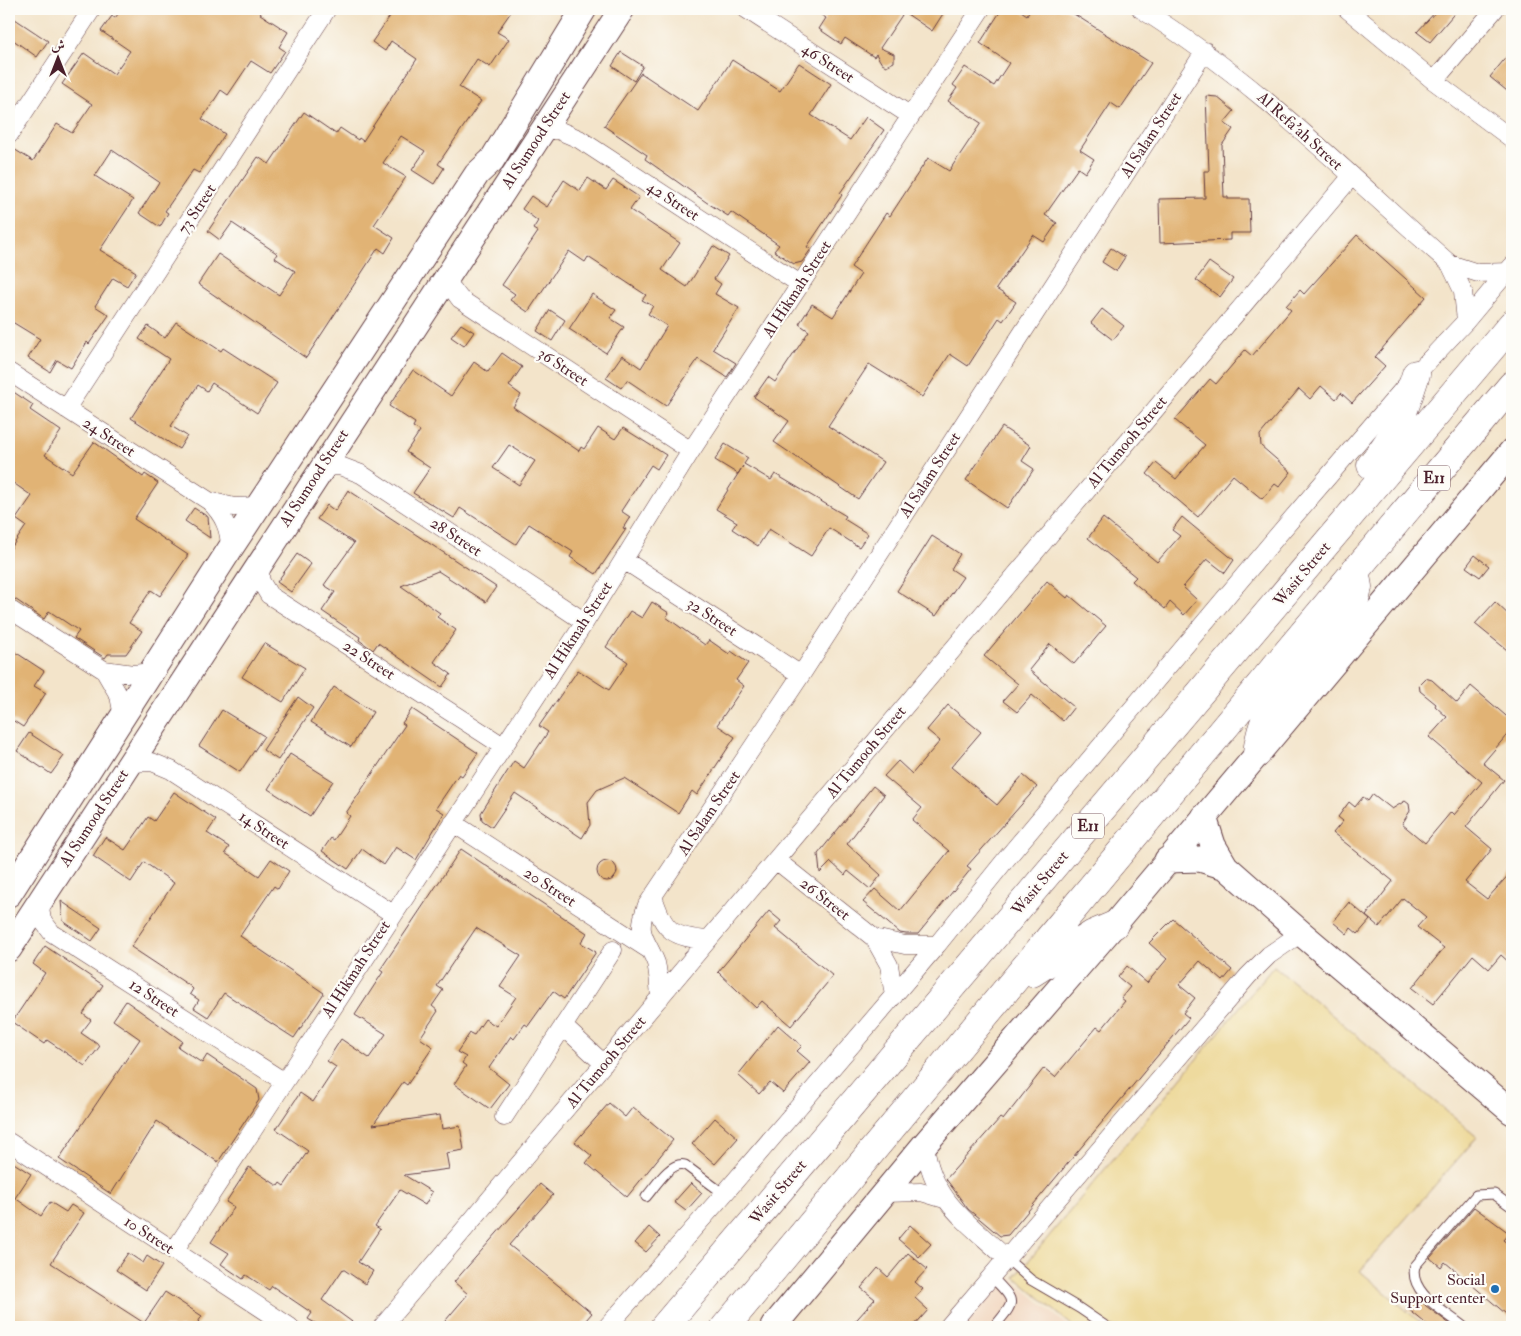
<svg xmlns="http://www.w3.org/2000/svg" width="1521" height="1336" font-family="'IM FELL Double Pica',Amiri,serif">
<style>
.built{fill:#f1d5bd}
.sand{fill:#eeda9e;stroke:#9c7c64}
.building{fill:#e1b374;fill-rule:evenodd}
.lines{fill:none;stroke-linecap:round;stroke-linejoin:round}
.lane-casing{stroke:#633d43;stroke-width:11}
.street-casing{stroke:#633d43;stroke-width:19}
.secondary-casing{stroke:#633d43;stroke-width:27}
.highway-casing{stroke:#633d43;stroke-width:29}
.lane{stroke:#fff;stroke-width:9}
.street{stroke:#fff;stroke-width:18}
.secondary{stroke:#fff;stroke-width:25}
.highway{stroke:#fff;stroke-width:28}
.poi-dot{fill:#1f6fb2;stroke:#fdfcf7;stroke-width:2}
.labels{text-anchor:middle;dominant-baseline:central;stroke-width:4.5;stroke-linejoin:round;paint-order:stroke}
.shield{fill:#fdfcf7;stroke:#806168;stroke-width:1}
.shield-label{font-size:15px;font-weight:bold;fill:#4a1f2b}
.street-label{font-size:16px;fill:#4a1f2b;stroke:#fdfcf7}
.poi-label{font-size:16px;fill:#4a1f2b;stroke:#fdfcf7;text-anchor:end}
</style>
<rect width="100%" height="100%" fill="#fdfcf7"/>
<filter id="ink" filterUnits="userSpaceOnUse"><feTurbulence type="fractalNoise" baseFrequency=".02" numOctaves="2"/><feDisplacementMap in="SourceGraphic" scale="10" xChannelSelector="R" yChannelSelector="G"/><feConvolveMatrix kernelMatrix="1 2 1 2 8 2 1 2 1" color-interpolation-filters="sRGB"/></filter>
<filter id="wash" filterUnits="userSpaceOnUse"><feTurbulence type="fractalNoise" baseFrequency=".0096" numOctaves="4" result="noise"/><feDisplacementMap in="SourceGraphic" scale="20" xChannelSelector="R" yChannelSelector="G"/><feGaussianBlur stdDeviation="1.12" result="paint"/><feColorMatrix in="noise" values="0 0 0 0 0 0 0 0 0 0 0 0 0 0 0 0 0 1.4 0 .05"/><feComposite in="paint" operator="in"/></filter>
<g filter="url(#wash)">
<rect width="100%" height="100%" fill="#f3e4ca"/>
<path class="built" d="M1007 1275 1069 1327H963Z"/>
<path class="sand" d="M1274 966 1477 1137 1360 1271 1426 1327H1074L1015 1277Z"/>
<g id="blocks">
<path class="building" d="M122 9H264L260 14 288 32 279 47 285 51 270 73 251 61 228 95 221 90 202 119 225 134 199 173 193 170 165 211 168 213 160 227 139 213 159 182 112 150 95 176 133 200 100 250 136 272 127 286 113 278 95 306 109 315 89 344 87 342 71 368 57 360 50 372 28 358 40 339 9 320V146L33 161 57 124 72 133 92 104 62 84 84 53 114 74 130 51 101 31 112 16 115 18Z
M395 9H513L497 32 509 39 490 67 477 59 459 87 481 101 438 164 444 168 434 184 412 170 425 151 401 136 383 163 406 177 374 225 394 238 385 253 378 248 306 358 198 284 218 254 279 295 295 271 275 258 278 254 232 223 220 240 208 231 258 157 269 164 304 112 336 134 340 128 358 140 359 138 363 141 417 59 391 41 385 51 372 42Z
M812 9H946L932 31 904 12 880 48 894 54V62L886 66 882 64 876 54 874 57 845 38 841 44 819 29 826 18Z
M1002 9H1018L1027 15 1030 9H1066L1151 63 1120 109 1111 103 1080 150 1094 159 1085 173 1078 168 1045 215 1057 223 1044 242 1033 235 996 289 1016 302 1003 321 999 318 968 366 950 354 922 397 869 364 828 426 883 462 858 499 774 442 789 421 754 397 768 377 775 382 809 331 799 324 812 304 833 317 861 274 851 267 886 213 890 216 928 158 949 171 981 123 948 101 957 88 953 85 965 67 994 86 1009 63 980 43Z
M1438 9H1458L1430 42 1417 32Z
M9 15 48 41 37 57 9 37Z
M1512 50V95L1490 77Z
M621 52 643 66 634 81 612 66Z
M732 60 780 91 799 63 831 84 811 115 850 140 866 117 884 130 840 193 842 195 807 247 811 249 802 262 794 264 774 251 779 245 731 212 728 216 706 202 645 159 647 155 604 126 641 73 698 111Z
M1206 96 1217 97 1234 111 1224 123 1233 129 1222 145 1224 197H1228V199H1249L1250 233H1230V240L1160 243 1159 199 1205 198 1204 171H1209Z
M588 178 606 190 613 180 639 197 630 210 680 243 662 270 687 287 713 246 729 256 714 279 721 284 715 294 739 308 713 349 736 363 727 377 698 359 666 406 627 380 621 388 606 378 622 355 641 368 667 326 648 314 653 306 642 300 646 295 588 257 585 262 569 251 528 312 510 300 515 294 502 285 538 232 533 229 538 221 522 209 531 196 547 207 564 180 580 191Z
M1357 235 1426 297 1375 357 1385 366 1352 403 1341 393 1336 399 1321 386 1310 399 1299 389 1260 435 1261 446 1291 472 1279 487 1275 484 1262 499 1233 475 1198 517 1147 474 1156 463 1176 479 1205 445 1175 420 1210 379 1216 384 1245 350 1252 356 1291 310 1286 306 1300 290 1304 294Z
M1111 248 1125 257 1116 271 1102 262Z
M1209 262 1233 279 1220 297 1196 280Z
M592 294 616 310 610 318 624 327 606 353 569 329Z
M1102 309 1124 326 1113 340 1091 323Z
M550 310 565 320 552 341 537 331Z
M176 322 221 351 223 348 277 383 257 413 212 383 207 391 198 385 171 426 187 436 179 449 131 418 169 359 139 339 148 326 165 338Z
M461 324 474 332 464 346 451 337Z
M502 353 522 367 509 386 521 395 513 407 579 451 581 447 584 449 598 428 615 439 623 428 666 455 657 469 651 465 621 511 630 517 623 528 626 529 596 574 570 557 573 552 529 524 516 544 460 508 454 518 413 493 430 468 406 452 420 431 413 427 415 423 389 406 413 370 451 396 474 362 488 372ZM509 445 535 461 519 485 493 468Z
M9 389 33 405 30 410 61 431 45 455 72 473 94 442 143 477 145 474 158 483 134 519 188 555 160 596 151 590 129 623 142 631 126 654H108L105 658 74 638 79 631 49 611 44 619 9 595V551L26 526 16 519 32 496 9 480Z
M1002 427 1031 446 1022 461 1034 469 1007 508 966 480Z
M725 444 748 458 744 464 771 480 775 474 846 516 844 519 868 534 859 547 829 528 811 556 769 529 758 546 732 529 737 522 716 509 743 466 738 474 715 460Z
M348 490 496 587 486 602 438 571 401 586 440 613 437 617 456 630 434 662 451 674 442 687 378 643 373 650 359 640 360 637 322 611 335 592 324 585 354 543 317 519 327 505 335 511Z
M194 508 208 517 210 538 185 521Z
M1182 517 1234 560 1225 573 1207 559 1183 587 1197 600 1184 615 1170 602 1165 609 1132 581 1136 577 1088 538 1103 518 1157 562 1180 536 1172 530Z
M932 536 960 554 951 569 963 577 936 616 897 591Z
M297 554 311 564 291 592 277 582Z
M1475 555 1489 566 1480 577 1466 567Z
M1047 581 1067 598 1069 595 1106 626 1074 664 1050 644 1029 670 1074 707 1063 721 1032 695 1017 712 1003 701 1018 684 984 656Z
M652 602 669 613 666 617 705 645 709 640 729 654 731 651 748 663 736 680 744 686 717 725 735 737 697 795 692 791 678 813 624 778 597 790 588 802 590 825 582 838 515 793 492 827 482 820 481 813 514 761 524 768 548 732 539 726 578 670 609 690 628 662 606 647 630 611 642 618Z
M1495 602 1512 618V654L1475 624Z
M264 643 305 668 283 702 242 677Z
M9 648 44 671 34 686 46 693 23 727 9 718Z
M1425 678 1432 680 1457 703 1471 686 1512 721V729L1483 763 1504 780 1466 827 1492 849 1465 882 1487 899 1512 871V965L1501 955 1489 969 1473 955 1433 1004 1412 988 1444 948 1417 927 1426 917 1403 898 1379 927 1366 916 1393 881 1333 833 1343 821 1338 817 1349 802 1355 807 1363 797 1368 801 1373 794 1392 809 1405 801 1409 804 1410 811 1402 824 1425 843 1451 812 1454 815 1482 782 1429 737 1447 717 1435 706 1436 704 1420 691 1419 684Z
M334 687 373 712 351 747 311 722Z
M298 697 313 708 278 760 263 750Z
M948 705 981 732 951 767 997 805 1023 775 1037 787 967 866 971 869 918 934H906L900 933 863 902 875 889 900 911 949 851 912 820 922 808 884 776 898 761 912 774 940 741 927 730Z
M412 709 478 753 462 776 459 774 436 808 444 813 416 860 396 847 384 865 362 849 348 869 322 851 331 838 334 840 350 816 346 813 405 725 402 723Z
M222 710 264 736 240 772 199 746Z
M29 733 64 756 51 774 17 751Z
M290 754 333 781 310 816 268 789Z
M873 786 884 795 847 844 881 875 870 889 848 871 845 875 831 862 820 873 818 854Z
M174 792 216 820 207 833 229 847 225 853 259 876 271 859 289 871 278 889 274 886 240 936 324 993 294 1038 224 993 208 1017 194 1008 199 1000 190 994 193 989 190 986 131 947 174 883 144 862 131 882 93 856 105 837 125 850 148 817 154 821Z
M461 849 587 933 581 943 596 952 564 999 553 991 528 1026 525 1024 514 1039 511 1036 489 1068 509 1084 490 1109 454 1084 466 1066 462 1063 466 1057 457 1052 470 1033 474 1035 485 1019 496 1026 516 997 500 987 521 956 476 928 437 986 443 990 432 1006 438 1011 420 1038 433 1047 407 1085 403 1082 373 1125 440 1115 442 1129 460 1126 464 1150 446 1153 449 1169 404 1175 432 1192 425 1205 400 1190 375 1226 380 1229 358 1262 373 1271 365 1284 343 1269 322 1300 359 1327H322L308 1319 312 1313 272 1286 269 1290 246 1275 243 1279 221 1264 229 1253 211 1242 234 1207 226 1202 249 1167 278 1186 280 1183 284 1186 308 1151 276 1129 300 1093 313 1102 336 1067 327 1061 341 1039 369 1058 386 1034 355 1015 383 972 380 970Z
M597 871a10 10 0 1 1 20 0a10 10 0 1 1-20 0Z
M61 901 101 928 92 941 63 921Z
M1349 902 1370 920 1358 934 1351 928 1347 934 1333 922Z
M769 911 781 921 775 928 833 976 791 1026 762 1001 756 1008 718 972Z
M1173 919 1232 970 1223 981 1200 961 1179 985 1195 998 1183 1013 1189 1018 1008 1235 1000 1236 968 1209 946 1179 1000 1118 1003 1120 1044 1068 1055 1077 1097 1027 1101 1030 1125 1001 1121 998 1130 987 1118 977 1127 966 1147 983 1167 959 1149 943Z
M45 946 103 985 83 1014 91 1020 81 1033 100 1046 85 1066 47 1040 44 1044 12 1022 45 973 33 964Z
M126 1001 182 1041 178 1047 202 1063 207 1055 257 1089 259 1100 218 1162 157 1121 111 1194 59 1159 140 1039 113 1020Z
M778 1025 802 1046 797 1051 810 1062 783 1093 770 1082 759 1094 738 1075Z
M609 1103 625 1117 633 1107 673 1140 627 1197 586 1163 592 1156 575 1142Z
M715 1118 738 1138 715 1164 692 1144Z
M9 1160 31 1174 15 1198 41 1216 50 1202 66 1212 71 1205 84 1213 51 1263 144 1323 165 1292 202 1316 195 1327H9Z
M691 1183 702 1193 686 1211 674 1202Z
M540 1184 553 1195 509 1245 592 1313 580 1327H440L468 1294 454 1282Z
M1474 1207 1509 1233 1503 1240 1512 1247V1319L1445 1262 1441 1267 1430 1258Z
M910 1225 931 1244 919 1257 898 1239Z
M649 1227 660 1237 646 1252 635 1243Z
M128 1253 143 1263 147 1256 162 1266 146 1290 116 1270Z
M908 1253 927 1269 915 1282 923 1289 915 1298 928 1310 913 1327H850L875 1299 861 1288 878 1268 888 1277Z
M1417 1296 1426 1306 1454 1327H1430L1407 1308Z"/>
</g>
</g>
<g filter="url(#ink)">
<use href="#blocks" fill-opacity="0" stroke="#633d43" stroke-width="1"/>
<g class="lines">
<defs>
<path id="lane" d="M646 1197C655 1187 670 1161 685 1165L724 1194
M1006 1258 1031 1280 1079 1308 1107 1327
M991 1276C1015 1302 1018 1299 994 1327
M1464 1327C1446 1312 1408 1293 1415 1266L1476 1195 1494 1194 1512 1207"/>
<path id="street" d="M746 9 911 116
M1141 9C1255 80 1350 176 1450 264L1478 273 1508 272
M1347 9 1434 81 1512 139
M1434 81 1495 9
M542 130H558L579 139 800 284
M9 135 92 9
M1450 264 1463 291 1466 321
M448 273 451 287 460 299 691 451
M9 372 209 501C224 515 230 530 230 549
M66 409 327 9
M322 467 340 466 361 474 585 622
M209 501 234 507 259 506
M624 560 801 675
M261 561 260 580 269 595 503 746
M9 609 104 670 119 696 123 716
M104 670 133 674 152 672
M130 763 152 762 171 770 393 914
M453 823 648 949
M776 860 874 938 889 965 894 996
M653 896C664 932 672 937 708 940
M39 903 42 920 52 933 283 1081
M874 938 905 945H937
M660 998C659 987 659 975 656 963 646 937 635 935 647 905L801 675 1205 51
M563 1026 604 1064
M504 1117 613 950
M9 1142 290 1327
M925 1144C931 1200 968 1222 1006 1258
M884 1193 921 1192 944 1199
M174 1251 585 622 691 451 981 9
M382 1327 1351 177
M607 1327 724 1194 937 945 1007 858 1278 535 1416 374 1466 321 1512 266
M948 1327 1248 976 1269 955 1301 933"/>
<path id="secondary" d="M1204 817 1213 845 1226 867 1301 933 1512 1112
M1167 860 1200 859 1226 867
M9 894 230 549 477 174 492 160 584 9
M9 949 622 9
M773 1327 925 1144 1114 925 1512 451"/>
<path id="highway" d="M1371 465C1397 434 1404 412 1416 374
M1257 754C1264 684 1320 658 1354 604L1358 587 1355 570
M1032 973 1093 934 1114 925
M664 1327 1512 324
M725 1327C988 1014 1247 697 1512 385"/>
</defs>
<use href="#lane" class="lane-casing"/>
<use href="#street" class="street-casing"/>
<use href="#secondary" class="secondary-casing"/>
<use href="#highway" class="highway-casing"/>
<use href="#lane" class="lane"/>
<use href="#street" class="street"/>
<use href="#secondary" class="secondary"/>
<use href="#highway" class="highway"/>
</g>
</g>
<circle class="poi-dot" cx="1495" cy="1289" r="5"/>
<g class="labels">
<g class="shield">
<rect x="1418" y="465.5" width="32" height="25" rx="4"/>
<rect x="1072" y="813.5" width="32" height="25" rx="4"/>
</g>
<g class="shield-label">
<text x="1434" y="478">E11</text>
<text x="1088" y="826">E11</text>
</g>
<g class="street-label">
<text transform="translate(828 63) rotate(33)">46 Street</text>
<text transform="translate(1300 131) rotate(42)">Al Refa'ah Street</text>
<text transform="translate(1151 135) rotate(-57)">Al Salam Street</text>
<text transform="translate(536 140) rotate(-57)">Al Sumood Street</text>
<text transform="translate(673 201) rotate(33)">42 Street</text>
<text transform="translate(197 209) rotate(-57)">73 Street</text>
<text transform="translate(797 289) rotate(-57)">Al Hikmah Street</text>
<text transform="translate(563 367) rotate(33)">36 Street</text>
<text transform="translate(109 437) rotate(33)">24 Street</text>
<text transform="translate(1127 442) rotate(-50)">Al Tumooh Street</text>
<text transform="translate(930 475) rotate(-57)">Al Salam Street</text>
<text transform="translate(314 478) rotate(-57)">Al Sumood Street</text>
<text transform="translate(456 537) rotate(33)">28 Street</text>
<text transform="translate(1302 574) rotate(-50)">Wasit Street</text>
<text transform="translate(712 617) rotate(33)">32 Street</text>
<text transform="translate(578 630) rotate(-57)">Al Hikmah Street</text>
<text transform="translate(369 660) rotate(33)">22 Street</text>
<text transform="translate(866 752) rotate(-50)">Al Tumooh Street</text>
<text transform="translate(709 813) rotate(-56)">Al Salam Street</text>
<text transform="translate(94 818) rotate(-57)">Al Sumood Street</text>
<text transform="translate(264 830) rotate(33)">14 Street</text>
<text transform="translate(1040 883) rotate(-50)">Wasit Street</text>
<text transform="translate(550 887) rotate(33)">20 Street</text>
<text transform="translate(825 899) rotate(38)">26 Street</text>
<text transform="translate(356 969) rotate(-57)">Al Hikmah Street</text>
<text transform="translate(154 998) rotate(33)">12 Street</text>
<text transform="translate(606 1062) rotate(-50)">Al Tumooh Street</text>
<text transform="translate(778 1192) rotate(-50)">Wasit Street</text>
<text transform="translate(149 1235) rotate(33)">10 Street</text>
</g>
<g class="poi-label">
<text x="1485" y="1280">Social<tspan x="1485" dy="18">Support center</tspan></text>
</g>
</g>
<rect width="1521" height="1336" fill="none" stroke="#fdfcf7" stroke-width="30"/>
<g transform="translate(58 58)" stroke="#fdfcf7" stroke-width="4" paint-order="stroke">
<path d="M0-4L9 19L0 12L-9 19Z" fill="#4a1f2b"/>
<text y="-8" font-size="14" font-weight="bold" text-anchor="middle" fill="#4a1f2b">ش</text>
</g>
</svg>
